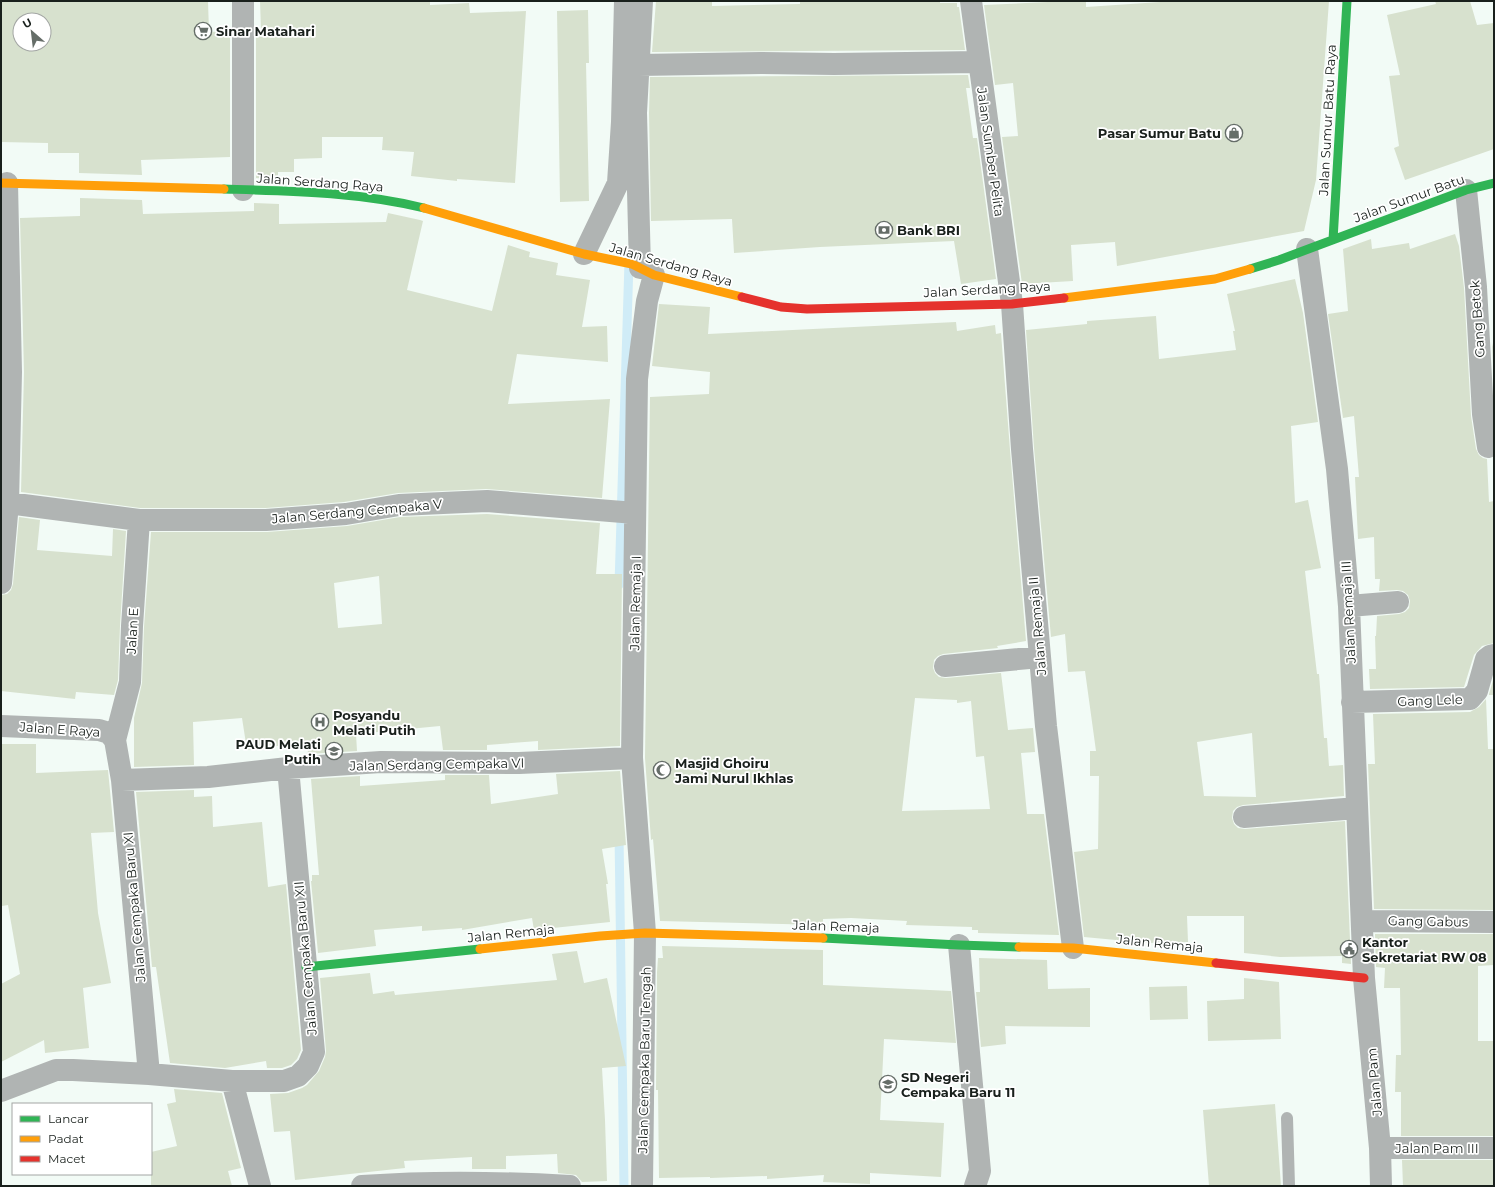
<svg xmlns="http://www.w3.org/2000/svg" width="1495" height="1187" font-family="Montserrat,sans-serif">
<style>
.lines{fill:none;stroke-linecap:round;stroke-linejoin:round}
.stream{stroke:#d0ecf7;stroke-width:9}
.building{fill:#d7e1ce;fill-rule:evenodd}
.lane{stroke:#b0b4b3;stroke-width:12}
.street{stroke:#b0b4b3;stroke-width:22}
.fast{stroke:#30b455;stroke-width:9}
.slow{stroke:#ff9f0a;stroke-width:9}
.jam{stroke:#e5322d;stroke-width:9}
.labels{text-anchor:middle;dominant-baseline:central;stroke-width:3.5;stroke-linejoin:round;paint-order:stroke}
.poi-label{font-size:13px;font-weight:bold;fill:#19201c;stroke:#fff;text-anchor:start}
.street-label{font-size:13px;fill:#19201c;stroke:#fff}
</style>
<rect width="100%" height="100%" fill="#f2fbf6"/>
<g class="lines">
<path class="stream" d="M619 585 629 262
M619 834 624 1186"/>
</g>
<path class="building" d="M1 1H208L209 32 230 31V157L141 160 142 175 79 173V153H48V143L1 142ZM20 20H44V44H20Z
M260 1H430V5L469 3 470 13 526 11 515 183 457 179V181L411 176 414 152 382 150 383 137H322V158L294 159V172H278V179L256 178V30H261Z
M656 1H712V6L800 4V1H940V3H957V7H959L965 50 652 52Z
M1069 1H1086V7L1175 1H1329L1316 180 1304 231 1117 266 1115 242 1071 245 1073 281 1022 284 1002 137 1018 136 1013 83 995 85 984 5Z
M1435 1H1470L1477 25 1494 23V149L1405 180 1394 148 1399 146 1389 76 1400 75 1387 15 1436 4Z
M588 10 589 63H586L589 201 560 202 557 11Z
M968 75 970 88H966L973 138H977L996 279 961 284 954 241 820 247 734 253 732 219 651 221 649 113 650 77Z
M80 198 142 200 143 214 254 211V203L279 204V224L386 222 388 213 420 220 423 221 407 290 492 311 508 245 530 252 529 257 558 263 556 275 590 280 582 327 607 326 608 362 517 354 508 404 610 399 602 498 486 489 398 493 344 502 266 508H140L21 492 24 372 20 218 80 216Z
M1455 234 1459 246 1464 288 1471 416 1476 449 1479 455 1483 458 1487 459 1489 502 1494 501V643L1482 646 1474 655 1464 687 1370 689 1369 669H1376L1375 636H1376L1377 616 1399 614 1405 612 1409 608 1410 601 1408 595 1403 591 1397 590 1379 591 1380 579H1375L1374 537 1358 539 1355 477H1359L1354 416 1343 418 1328 314 1348 311 1343 249 1371 239 1372 249 1409 243 1410 249Z
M1295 279 1303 313 1318 422 1291 426 1295 503 1308 500 1321 568 1305 571 1317 674H1319L1324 738H1327L1329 766 1343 765 1344 796 1243 805 1237 807 1233 811 1232 818 1234 824 1238 828 1245 829 1345 821 1351 964 1342 963V956L1280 957 1244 953V916H1187L1188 942 1148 943 1084 937 1074 852 1098 849 1099 776H1090V751H1096L1085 671 1068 672 1065 634 1051 637 1034 448 1026 330 1087 324V321L1156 316 1159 359 1236 350 1233 331H1235L1227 294ZM1252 733 1256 797 1204 796 1197 742Z
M659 304 710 307 708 334 956 322 957 331 995 325 996 334 1001 333 1010 450 1026 641 997 646 998 648 943 654 938 656 934 660 933 668 935 673 939 677 946 678 1001 673 1008 730 1033 728 1035 752 1021 753 1027 814H1044L1059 935 978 933V930H972V927L906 925 907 921 851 918 823 919V925L660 921 653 839 651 840 645 758 650 397 709 394 710 372 652 366ZM915 698 957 700V703L971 701 976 757 984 756 990 809 902 811Z
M1492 343 1494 351V386Z
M487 514 600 523 596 574H622L620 746 538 750V741L487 745V750H443L440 726 356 734 357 751 308 754 307 742 247 750 242 718 193 722 194 765 134 767V718L142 683 144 627 151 532H267L347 526 400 517ZM379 576 382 624 338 628 334 583Z
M19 517 40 520 37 550 112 556 113 529 126 531 120 626 118 680 114 695 76 692 75 699 1 691V595L7 594 11 590 13 584Z
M1494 677V695H1489V694Z
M1486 699 1488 749H1494V910L1374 909 1368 764H1375L1373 714 1470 712 1479 707Z
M1 744H36V773L108 770 114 832 91 833 98 913 111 983 83 988 89 1048 45 1053 44 1040 1 1062V984L20 974 8 905 2 906 1 893Z
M620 771 626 845 602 849 608 884H606L610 922 534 930 532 918 462 930V928L422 931V926L374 930 376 946 318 953 311 881H312V875H319L311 779 360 776V786L445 780V775H489L491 804 558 794 556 774Z
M194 790V797L212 796 213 827 262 822 268 887 286 884 301 1050 297 1059 291 1065 282 1068H267L266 1061 225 1068 170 1063 156 967H152L136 792Z
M1375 934H1494V965L1478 966V1041H1494V1136H1401V1092H1395L1396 1055H1401L1400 988H1384L1385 968 1376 967Z
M662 946 823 950V985L951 991 956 1043 884 1039 880 1120 944 1123 941 1177 870 1173V1184L823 1182 824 1175 767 1179V1176L710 1178V1177L659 1178 658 1090H656L657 972 658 958H663Z
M577 951 584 983 607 978 626 1066 602 1068 605 1120 607 1181 582 1182 576 1175 558 1173 557 1154 506 1156V1169H472V1157L404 1161 405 1168 295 1180 290 1131 274 1132 270 1094 288 1093 302 1088 307 1085 319 1071 325 1057 326 1051 320 978 370 973 373 994 394 991 395 995 557 980 552 954Z
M979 958 1047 960 1048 989 1090 988V1027L1005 1026 1006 1044 981 1047 976 992H980Z
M1244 978 1279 982 1281 1039 1208 1041 1207 1001 1244 999Z
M1187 986 1188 1019 1150 1020 1149 987Z
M174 1089 222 1093 241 1168 228 1171 232 1186H151V1152L177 1146 167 1104 176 1102Z
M1275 1104 1281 1186H1209L1203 1110Z
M1402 1160H1494V1186H1403Z"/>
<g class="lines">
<path class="lane" d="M1287 1118 1289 1186"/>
<path class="street" d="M243 1V190
M971 1 1012 304 1022 449 1046 726 1073 948
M639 65 761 63 834 64 979 62
M1466 190 1476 287 1483 414 1488 447
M1307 249 1337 469 1349 606 1364 978 1380 1148 1381 1186
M584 254 618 183 622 122 625 1
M640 268 636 113 642 1
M8 503 139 520H266L346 514 399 505 487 501 635 513
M139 520 132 626 130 682 115 740 122 780 149 1074
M1 583 8 503 11 372 7 183
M1349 606 1398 602
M945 666 1040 657
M1352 702 1470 699 1477 691 1486 659 1490 656 1494 655
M1 726 99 730 109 733 115 740
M122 780 208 777 288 768 381 762 519 763 632 758
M1244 817 1357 808
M1362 921 1494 922
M959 945 980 1171 975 1186
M232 1081 260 1186
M1 1091 56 1070H73L149 1074 232 1081H284L298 1076 308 1066 314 1052 288 768
M1380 1148H1494
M362 1186C431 1181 501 1182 570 1186
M642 1186 645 933 632 758 637 379 647 301 654 275"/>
<path class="fast" d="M224 189C291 191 359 192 424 208
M1333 240 1347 1
M1250 269 1279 260 1466 190 1494 183
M823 938 959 945 1019 947
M306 967 480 949"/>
<path class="slow" d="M1 183 224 189
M424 208 584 254 632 264 654 275 742 297
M1064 298 1215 279 1250 269
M1019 947 1073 948 1216 963
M480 949 600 936 645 933 823 938"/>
<path class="jam" d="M742 297 781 307 807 309 1012 304 1064 298
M1216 963 1364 978"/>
</g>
<defs>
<symbol id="supermarket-ring" viewBox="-11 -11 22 22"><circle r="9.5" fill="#fff" stroke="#656d68" stroke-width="1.5"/><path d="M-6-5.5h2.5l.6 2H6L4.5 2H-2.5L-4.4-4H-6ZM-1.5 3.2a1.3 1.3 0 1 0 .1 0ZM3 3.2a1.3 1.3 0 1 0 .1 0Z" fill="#656d68"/></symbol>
<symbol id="shop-ring" viewBox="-11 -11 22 22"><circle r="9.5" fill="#fff" stroke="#656d68" stroke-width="1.5"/><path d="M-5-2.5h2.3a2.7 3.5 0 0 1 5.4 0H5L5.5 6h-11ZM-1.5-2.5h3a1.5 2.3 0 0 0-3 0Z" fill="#656d68"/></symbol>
<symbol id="bank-ring" viewBox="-11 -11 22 22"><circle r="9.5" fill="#fff" stroke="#656d68" stroke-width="1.5"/><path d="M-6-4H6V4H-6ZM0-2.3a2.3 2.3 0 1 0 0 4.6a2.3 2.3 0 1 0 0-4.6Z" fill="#656d68"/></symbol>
<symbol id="hospital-ring" viewBox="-11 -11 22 22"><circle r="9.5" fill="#fff" stroke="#656d68" stroke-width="1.5"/><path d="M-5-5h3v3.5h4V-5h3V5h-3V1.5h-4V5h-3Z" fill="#656d68"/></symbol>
<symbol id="school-ring" viewBox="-11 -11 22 22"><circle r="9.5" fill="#fff" stroke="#656d68" stroke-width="1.5"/><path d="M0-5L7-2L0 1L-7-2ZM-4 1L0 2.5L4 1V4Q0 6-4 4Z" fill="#656d68"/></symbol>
<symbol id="mosque-ring" viewBox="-11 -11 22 22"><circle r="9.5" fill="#fff" stroke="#656d68" stroke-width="1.5"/><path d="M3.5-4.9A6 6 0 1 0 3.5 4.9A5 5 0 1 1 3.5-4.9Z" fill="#656d68"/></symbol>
<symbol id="civic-ring" viewBox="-11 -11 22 22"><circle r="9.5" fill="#fff" stroke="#656d68" stroke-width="1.5"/><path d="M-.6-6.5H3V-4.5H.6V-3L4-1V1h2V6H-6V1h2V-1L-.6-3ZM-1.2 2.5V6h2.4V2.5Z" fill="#656d68"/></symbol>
</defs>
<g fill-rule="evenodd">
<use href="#supermarket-ring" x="193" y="21" width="20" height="20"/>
<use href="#shop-ring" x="1224" y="123" width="20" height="20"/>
<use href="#bank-ring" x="874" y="220" width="20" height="20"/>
<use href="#hospital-ring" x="310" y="712" width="20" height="20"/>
<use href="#school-ring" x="324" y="741" width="20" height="20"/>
<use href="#mosque-ring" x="652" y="760" width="20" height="20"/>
<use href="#civic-ring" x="1339" y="939" width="20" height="20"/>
<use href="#school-ring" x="878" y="1074" width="20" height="20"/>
</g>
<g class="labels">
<g class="poi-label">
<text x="216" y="31">Sinar Matahari</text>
<text x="1221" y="133" text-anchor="end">Pasar Sumur Batu</text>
<text x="897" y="230">Bank BRI</text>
<text x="333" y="715">Posyandu<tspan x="333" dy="15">Melati Putih</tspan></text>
<text x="321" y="744" text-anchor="end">PAUD Melati<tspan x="321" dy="15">Putih</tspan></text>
<text x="675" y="763">Masjid Ghoiru<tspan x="675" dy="15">Jami Nurul Ikhlas</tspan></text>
<text x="1362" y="942">Kantor<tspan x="1362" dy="15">Sekretariat RW 08</tspan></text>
<text x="901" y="1077">SD Negeri<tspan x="901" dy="15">Cempaka Baru 11</tspan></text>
</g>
<g class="street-label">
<text transform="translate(1327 120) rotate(-87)">Jalan Sumur Batu Raya</text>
<text transform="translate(991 152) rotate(82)">Jalan Sumber Pelita</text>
<text transform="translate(320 182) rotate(4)">Jalan Serdang Raya</text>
<text transform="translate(1409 198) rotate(-20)">Jalan Sumur Batu</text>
<text transform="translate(671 264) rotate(16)">Jalan Serdang Raya</text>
<text transform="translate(987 289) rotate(-3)">Jalan Serdang Raya</text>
<text transform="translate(1477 319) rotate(-94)">Gang Betok</text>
<text transform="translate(357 511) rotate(-5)">Jalan Serdang Cempaka V</text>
<text transform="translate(635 603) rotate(-89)">Jalan Remaja I</text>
<text transform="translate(1348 612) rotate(-93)">Jalan Remaja III</text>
<text transform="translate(1037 626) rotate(-95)">Jalan Remaja II</text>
<text transform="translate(132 631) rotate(-87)">Jalan E</text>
<text transform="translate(1430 700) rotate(-2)">Gang Lele</text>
<text transform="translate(60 729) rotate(4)">Jalan E Raya</text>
<text transform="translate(437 764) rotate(-1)">Jalan Serdang Cempaka VI</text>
<text transform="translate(134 907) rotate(-95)">Jalan Cempaka Baru XI</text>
<text transform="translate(1428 921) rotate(1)">Gang Gabus</text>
<text transform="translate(836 926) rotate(2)">Jalan Remaja</text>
<text transform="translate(511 933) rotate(-6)">Jalan Remaja</text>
<text transform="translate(1160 943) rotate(6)">Jalan Remaja</text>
<text transform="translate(305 958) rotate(-95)">Jalan Cempaka Baru XII</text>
<text transform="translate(644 1060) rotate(-89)">Jalan Cempaka Baru Tengah</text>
<text transform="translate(1374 1082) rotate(-95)">Jalan Pam</text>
<text x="1437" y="1148">Jalan Pam III</text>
</g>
</g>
<rect width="1495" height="1187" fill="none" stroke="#19201c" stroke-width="4"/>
<rect x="12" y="1103" width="140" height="72" fill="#ffffff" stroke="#a3a6a4"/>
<rect x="20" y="1116" width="20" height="6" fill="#30b455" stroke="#a3a6a4"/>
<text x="48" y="1123" font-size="12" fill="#19201c">Lancar</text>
<rect x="20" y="1136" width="20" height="6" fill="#ff9f0a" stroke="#a3a6a4"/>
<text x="48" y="1143" font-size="12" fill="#19201c">Padat</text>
<rect x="20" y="1156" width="20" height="6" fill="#e5322d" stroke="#a3a6a4"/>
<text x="48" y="1163" font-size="12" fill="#19201c">Macet</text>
<g transform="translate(32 32) rotate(332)"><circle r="19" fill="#ffffff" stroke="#a3a6a4"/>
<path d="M0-3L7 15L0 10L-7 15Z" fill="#656d68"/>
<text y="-6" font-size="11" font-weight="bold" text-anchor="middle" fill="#19201c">U</text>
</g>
</svg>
